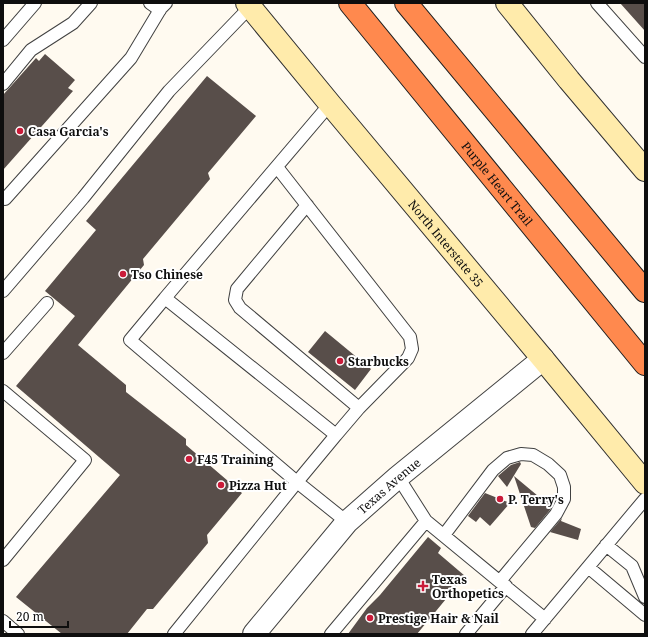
<svg xmlns="http://www.w3.org/2000/svg" width="648" height="637" font-family="'Noto Serif',serif">
<style>
.building{fill:#584e4a}
.lines{fill:none;stroke-linecap:round;stroke-linejoin:round}
.lane-casing{stroke:#414141;stroke-width:14}
.street-casing{stroke:#414141;stroke-width:24}
.secondary-casing{stroke:#303030;stroke-width:24}
.highway-casing{stroke:#1f1f1f;stroke-width:24}
.lane{stroke:#fff;stroke-width:12}
.street{stroke:#fff;stroke-width:22}
.secondary{stroke:#ffebab;stroke-width:22}
.highway{stroke:#ff894e;stroke-width:22}
.poi-dot{fill:#ca1b39;stroke:#fff;stroke-width:1.5}
.labels{text-anchor:middle;dominant-baseline:central;stroke-width:4;stroke-linejoin:round;paint-order:stroke}
.poi-label{font-size:12px;font-weight:bold;fill:#0e0e0e;stroke:#fff;text-anchor:start}
.street-label{font-size:12px;fill:#0e0e0e;stroke:#fff}
</style>
<rect width="100%" height="100%" fill="#fffaf0"/>
<path class="building" d="M620 3H645V31Z
M45 54 75 80 68 88 73 91 3 170V95L36 58 39 61Z
M207 76 256 116 208 173 210 179 143 259 144 265 78 345 126 385V392L186 439V445L242 493 207 535 208 543 153 609H147L127 634H62L16 597 120 475 16 386 75 316 45 291 96 230 86 221Z
M325 331 371 369 355 390 308 352Z
M520 462 521 464 507 487 498 476 511 465Z
M514 476 538 496H554L556 499 550 510 535 528 531 527Z
M485 493 510 503 490 526 480 517 476 522 468 516Z
M562 518 561 521 581 529 578 540 550 532Z
M428 537 441 548 438 553 465 576 417 634H348L367 608 380 595Z"/>
<g class="lines">
<defs>
<path id="lane" d="M150 3 160 10
M597 3 645 57
M3 40 35 3
M3 84 31 50 73 23 91 3
M330 104 165 298 336 435 297 482 347 522
M277 167 410 337 412 349 408 358 359 408 336 435
M3 197 5 199 131 58 161 8 166 3
M307 205 237 289 235 300 240 308 359 408
M3 291 83 198 169 91 250 7
M165 298 130 340 297 482 174 634
M3 353 47 303
M3 391 85 460 3 560
M398 477 426 521
M444 535 493 470 507 458 521 454 533 455 548 464 560 475 564 487V499L556 514 500 581
M606 545 632 566 645 597
M588 567 645 615
M3 621 18 634
M331 634 426 521 545 619
M466 634 506 586
M532 634 645 499"/>
<g id="street">
<path id="s1" d="M254 634 347 522 398 477 543 359"/>
</g>
<g id="secondary">
<path id="s2" d="M247 3 330 104 543 359 645 483"/>
<path d="M507 3 569 80 645 170"/>
</g>
<g id="highway">
<path id="s3" d="M350 3 645 364"/>
<path d="M406 3 645 291"/>
</g>
</defs>
<use href="#lane" class="lane-casing"/>
<use href="#street" class="street-casing"/>
<use href="#secondary" class="secondary-casing"/>
<use href="#highway" class="highway-casing"/>
<use href="#lane" class="lane"/>
<use href="#street" class="street"/>
<use href="#secondary" class="secondary"/>
<use href="#highway" class="highway"/>
</g>
<g class="poi-dot">
<circle cx="20" cy="131" r="4"/>
<circle cx="123" cy="274" r="4"/>
<circle cx="340" cy="361" r="4"/>
<circle cx="189" cy="459" r="4"/>
<circle cx="221" cy="485" r="4"/>
<circle cx="500" cy="499" r="4"/>
<path d="M421 580h4v4h4v4h-4v4h-4v-4h-4v-4h4z"/>
<circle cx="370" cy="618" r="4"/>
</g>
<g class="labels">
<g class="poi-label">
<text x="28" y="131">Casa Garcia's</text>
<text x="131" y="274">Tso Chinese</text>
<text x="348" y="361">Starbucks</text>
<text x="197" y="459">F45 Training</text>
<text x="229" y="485">Pizza Hut</text>
<text x="508" y="499">P. Terry's</text>
<text x="432" y="579">Texas<tspan x="432" dy="14">Orthopetics</tspan></text>
<text x="378" y="618">Prestige Hair &amp; Nail</text>
</g>
<g class="street-label">
<text stroke="none"><textPath href="#s3" startOffset="233">Purple Heart Trail</textPath></text>
<text stroke="none"><textPath href="#s2" startOffset="312">North Interstate 35</textPath></text>
<text stroke="none"><textPath href="#s1" startOffset="201">Texas Avenue</textPath></text>
</g>
</g>
<rect width="648" height="637" fill="none" stroke="#0e0e0e" stroke-width="8"/>
<path d="M10 621v6h58v-6" fill="none" stroke="#0e0e0e" stroke-width="2"/>
<text x="16" y="621" font-size="12" fill="#0e0e0e" stroke="#ffffff" stroke-width="3" paint-order="stroke">20 m</text>
</svg>
